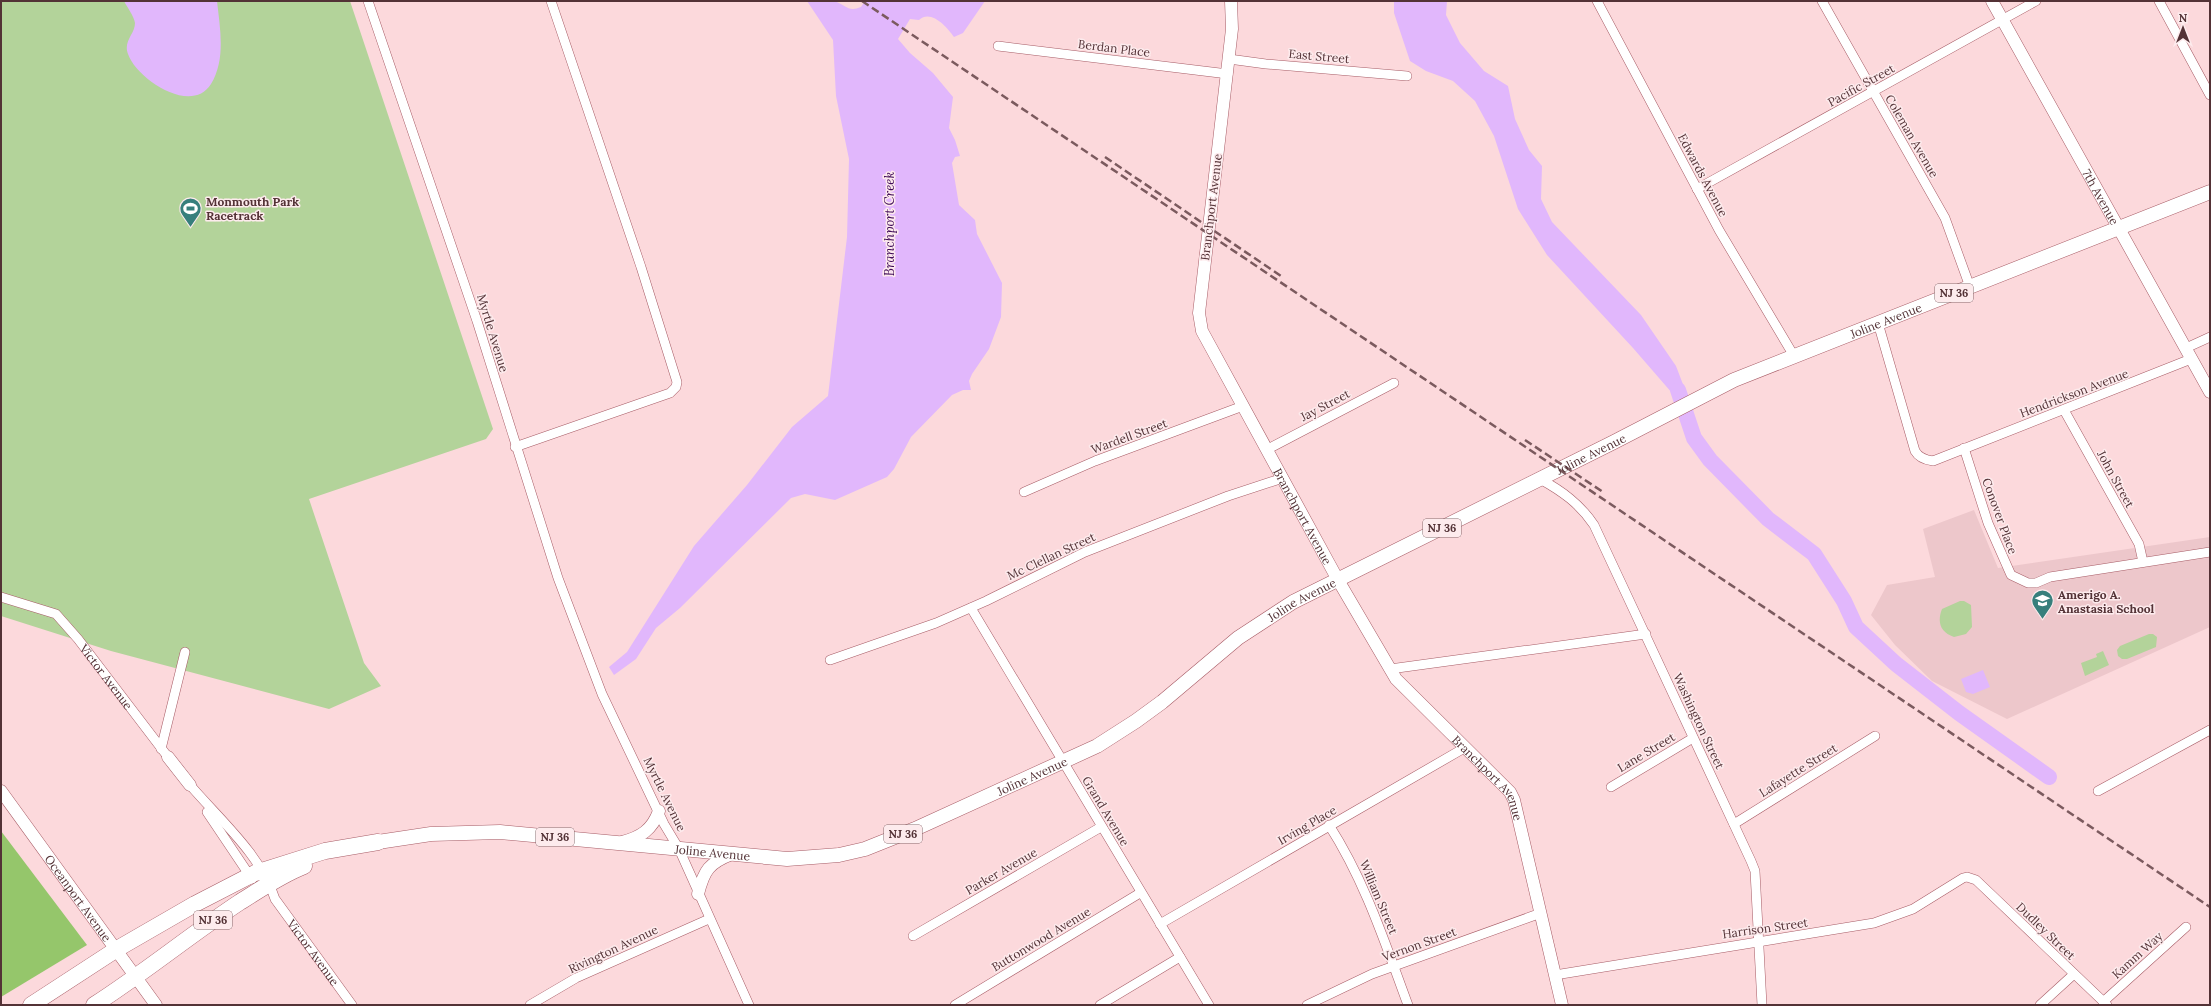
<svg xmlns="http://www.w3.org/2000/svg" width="2211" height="1006" font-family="Lora,serif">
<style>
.built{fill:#edc7cb}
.green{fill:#b3d39a}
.forest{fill:#95c66b}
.water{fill:#e1b7fc}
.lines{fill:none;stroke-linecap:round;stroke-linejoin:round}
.river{stroke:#e1b7fc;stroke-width:16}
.street-casing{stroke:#a75c66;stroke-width:10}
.secondary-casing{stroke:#a75c66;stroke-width:13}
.primary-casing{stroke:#a75c66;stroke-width:15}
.highway-casing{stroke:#a75c66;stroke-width:17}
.street{stroke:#fff;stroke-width:9}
.secondary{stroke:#fff;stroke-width:12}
.primary{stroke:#fff;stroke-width:14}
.highway{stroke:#fff;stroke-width:16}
.rail{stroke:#7b5a5e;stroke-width:2.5;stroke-dasharray:8 4;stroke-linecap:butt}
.labels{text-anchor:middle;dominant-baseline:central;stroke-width:3;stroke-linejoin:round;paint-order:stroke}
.shield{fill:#fdebed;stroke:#866a6d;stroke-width:1}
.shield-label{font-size:11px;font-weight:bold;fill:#533236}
.street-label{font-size:12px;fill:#533236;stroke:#fdebed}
.poi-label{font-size:12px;font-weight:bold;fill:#533236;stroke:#fdebed;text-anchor:start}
.water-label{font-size:13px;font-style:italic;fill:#410d5a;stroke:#fdebed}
</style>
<rect width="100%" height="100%" fill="#fcd9dc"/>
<path class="built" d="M1974 510 1998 568 2210 537V627L2007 719 1932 681 1895 645 1871 615 1887 585 1935 577 1923 529Z"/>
<path class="green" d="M1 1H350L493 429 486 439 309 499 364 663 381 686 329 709 111 651 1 616Z
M1960 601H1964L1971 605 1972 627 1966 634 1954 637C1940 632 1937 622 1942 609Z
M2149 634H2153L2157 637 2156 647 2127 659H2122L2118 656 2117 650 2120 646Z
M2103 651 2109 665 2085 676 2081 663 2097 657 2096 654Z"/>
<path class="forest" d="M1 831 87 945 1 997Z"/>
<path class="water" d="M124 1H217C220 29 226 59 211 84 191 116 136 78 128 54 123 41 135 34 135 23 134 16 127 7 124 1Z
M807 1C815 1 828 0 835 1 846 6 849 12 861 7L865 1H985L963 33 954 37C947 27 931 9 919 20L910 19 898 39 910 53 933 73 953 97 949 128 955 140 960 156 955 157 952 163 959 205 975 220 977 234 1002 283 1001 317 989 349 972 374 969 381 971 390H963L952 395 911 437 894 469 887 477 835 500 805 494 791 498 680 608 656 628 636 659 614 675 609 667 627 652 694 546 747 485 792 427 828 396 847 237 849 159 836 96 833 40Z
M1394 1H1447L1446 15 1460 43 1484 71 1508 86 1515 119 1529 150 1542 166 1541 199 1552 222 1641 315 1676 366 1684 387 1672 393 1633 348 1547 255 1518 209 1494 136 1475 101 1453 81 1426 71 1410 61 1394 13Z
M1983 670 1990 687 1973 694 1966 692 1961 679Z"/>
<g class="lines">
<path class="river" d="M1678 390 1694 438 1710 460 1768 519 1814 554 1844 601 1856 627 1896 664 1959 713 2049 777"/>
<defs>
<g id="street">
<path d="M368 1 477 321 558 578 602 694 664 824 679 849 749 1005"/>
<path d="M1597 1 1719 230 1794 356"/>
<path d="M1822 1 1945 218 1970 287"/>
<path d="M2159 1 2210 95"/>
<path d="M998 46 1228 74"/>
<path d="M1229 59 1266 64 1407 76"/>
<path d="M1697 189 2036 1"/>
<path d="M1878 323 1915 451C1919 458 1925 460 1933 461L2191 359"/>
<path d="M2186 348 2210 337"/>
<path d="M2064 410 2139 544 2143 562"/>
<path d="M515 447 670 393 676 387 677 382 641 267 551 1"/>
<path d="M1964 448 1988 523 2011 575 2028 583H2036L2050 577 2210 552"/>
<path d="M1268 449 1394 383"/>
<path d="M1540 479C1562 491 1580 504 1594 525L1751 861 1755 871 1762 1005"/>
<path d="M1024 492 1095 461 1243 406"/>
<path id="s1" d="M1 597 56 614 78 639 168 757"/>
<path d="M971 608 1209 1005"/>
<path d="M830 660 936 623 986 601 1085 552 1228 496 1283 478"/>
<path d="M1390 669 1646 634"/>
<path d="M161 749 185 652"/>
<path id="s2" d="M190 785C220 820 261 855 275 899L352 1005"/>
<path d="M1611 787 1693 738"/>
<path d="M2098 791 2210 730"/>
<path d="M207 812 252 879"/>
<path d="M1734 824 1875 736"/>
<path d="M1329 825C1365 881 1385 943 1408 1005"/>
<path d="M1160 924 1466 747"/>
<path d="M913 936 1101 827"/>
<path d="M1555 975 1874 923 1913 909 1963 878 1967 877 1976 880 2107 1005"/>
<path d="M2103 1002 2186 927"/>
<path d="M530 1005 576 978 709 919"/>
<path d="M955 1005 1140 893"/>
<path d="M1100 1005 1180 957"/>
<path d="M1307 1005 1372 974 1541 913"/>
<path d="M2040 1005 2074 974"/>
</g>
<g id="secondary">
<path id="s3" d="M1231 1 1232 29 1199 313 1202 331 1338 580 1396 679 1510 792 1514 800 1562 1005"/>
<path id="s4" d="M1992 1 2210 392"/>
<path d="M168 757 190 785"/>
<path id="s5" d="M1 791 156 1005"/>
<path d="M622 842C641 837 652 830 659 811"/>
<path d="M698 894C704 870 709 863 732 854"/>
</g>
<g id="primary">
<path id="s6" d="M378 842 431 834 500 832 787 859 839 855 865 849 915 829 1097 746 1136 721 1162 702 1238 638 1293 602 1614 442 1734 380 2210 192"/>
</g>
<path id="highway" d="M31 1005 117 949 195 904 255 873 325 851 378 842
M94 1005C144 973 190 935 240 902 261 889 281 875 304 866"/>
</defs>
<use href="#street" class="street-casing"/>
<use href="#secondary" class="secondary-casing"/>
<use href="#primary" class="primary-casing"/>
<use href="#highway" class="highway-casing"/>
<use href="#street" class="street"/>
<use href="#secondary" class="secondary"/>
<use href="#primary" class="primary"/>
<use href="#highway" class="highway"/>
<path class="rail" d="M862 1 2210 907
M1105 157 1281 276
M1525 440 1603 492"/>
</g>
<defs>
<symbol id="stadium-pin" viewBox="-11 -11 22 30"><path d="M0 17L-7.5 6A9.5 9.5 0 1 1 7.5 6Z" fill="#377f7c" stroke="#fdebed"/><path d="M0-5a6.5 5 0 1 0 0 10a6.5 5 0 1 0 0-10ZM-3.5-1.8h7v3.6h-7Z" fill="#fff"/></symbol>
<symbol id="school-pin" viewBox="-11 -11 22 30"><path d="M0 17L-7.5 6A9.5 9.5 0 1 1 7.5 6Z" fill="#377f7c" stroke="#fdebed"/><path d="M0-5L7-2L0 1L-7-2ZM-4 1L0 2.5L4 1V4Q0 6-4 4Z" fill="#fff"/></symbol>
</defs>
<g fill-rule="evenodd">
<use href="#stadium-pin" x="178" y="196" width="25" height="34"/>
<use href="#school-pin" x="2030" y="588" width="25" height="34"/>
</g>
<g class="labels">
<g class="shield">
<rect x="1935" y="284" width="38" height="18" rx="3"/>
<rect x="1423" y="519" width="38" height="18" rx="3"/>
<rect x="884" y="825" width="38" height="18" rx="3"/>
<rect x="536" y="828" width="38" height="18" rx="3"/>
<rect x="194" y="911" width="38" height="18" rx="3"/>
</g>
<g class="shield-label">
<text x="1954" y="293">NJ 36</text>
<text x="1442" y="528">NJ 36</text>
<text x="903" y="834">NJ 36</text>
<text x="555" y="837">NJ 36</text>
<text x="213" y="920">NJ 36</text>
</g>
<g class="street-label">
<text transform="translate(1114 48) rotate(7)">Berdan Place</text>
<text transform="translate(1319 56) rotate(5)">East Street</text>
<text transform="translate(1861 85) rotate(-29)">Pacific Street</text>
<text transform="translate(1912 136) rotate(60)">Coleman Avenue</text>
<text transform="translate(1703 175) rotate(62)">Edwards Avenue</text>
<text stroke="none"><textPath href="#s4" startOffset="224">7th Avenue</textPath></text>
<text transform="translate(1211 207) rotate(-83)">Branchport Avenue</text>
<text stroke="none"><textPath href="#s6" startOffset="1644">Joline Avenue</textPath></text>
<text transform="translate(493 333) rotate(73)">Myrtle Avenue</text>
<text transform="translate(2074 393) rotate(-21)">Hendrickson Avenue</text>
<text transform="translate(1325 405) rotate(-28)">Jay Street</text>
<text transform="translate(1129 436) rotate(-20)">Wardell Street</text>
<text stroke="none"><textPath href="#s6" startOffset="1320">Joline Avenue</textPath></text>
<text transform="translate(2116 479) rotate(61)">John Street</text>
<text stroke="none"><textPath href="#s3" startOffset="543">Branchport Avenue</textPath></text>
<text transform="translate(2000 516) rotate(70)">Conover Place</text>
<text transform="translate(1051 556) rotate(-25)">Mc Clellan Street</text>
<text stroke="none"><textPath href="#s6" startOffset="996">Joline Avenue</textPath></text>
<text stroke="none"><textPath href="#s1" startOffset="138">Victor Avenue</textPath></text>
<text transform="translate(1699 721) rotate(65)">Washington Street</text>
<text transform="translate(1646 752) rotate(-31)">Lane Street</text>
<text transform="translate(1798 770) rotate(-32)">Lafayette Street</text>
<text stroke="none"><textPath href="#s6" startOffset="672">Joline Avenue</textPath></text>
<text stroke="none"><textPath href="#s3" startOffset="867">Branchport Avenue</textPath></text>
<text transform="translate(665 794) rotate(64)">Myrtle Avenue</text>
<text transform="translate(1106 811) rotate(59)">Grand Avenue</text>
<text transform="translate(1307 825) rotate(-30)">Irving Place</text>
<text stroke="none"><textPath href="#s6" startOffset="336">Joline Avenue</textPath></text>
<text transform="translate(1001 871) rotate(-30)">Parker Avenue</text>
<text transform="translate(1379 897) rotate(67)">William Street</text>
<text stroke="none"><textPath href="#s5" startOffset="132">Oceanport Avenue</textPath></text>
<text transform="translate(1765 928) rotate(-8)">Harrison Street</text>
<text transform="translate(2046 931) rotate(44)">Dudley Street</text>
<text transform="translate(1041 939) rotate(-31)">Buttonwood Avenue</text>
<text transform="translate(1419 944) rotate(-20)">Vernon Street</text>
<text transform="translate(613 949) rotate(-25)">Rivington Avenue</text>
<text stroke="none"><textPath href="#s2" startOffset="209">Victor Avenue</textPath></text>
<text transform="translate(2137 955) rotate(-42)">Kamm Way</text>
</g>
<g class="poi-label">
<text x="206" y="201">Monmouth Park<tspan x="206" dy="14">Racetrack</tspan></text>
<text x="2058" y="594">Amerigo A.<tspan x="2058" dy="14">Anastasia School</tspan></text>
</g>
<g class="water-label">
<text transform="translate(889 224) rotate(-90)">Branchport Creek</text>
</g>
</g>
<rect width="2211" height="1006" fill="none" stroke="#533236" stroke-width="4"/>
<g transform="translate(2183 28)" stroke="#fdebed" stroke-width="3" paint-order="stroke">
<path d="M0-3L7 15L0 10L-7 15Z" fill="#533236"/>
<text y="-6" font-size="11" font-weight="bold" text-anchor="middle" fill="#533236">N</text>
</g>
</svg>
